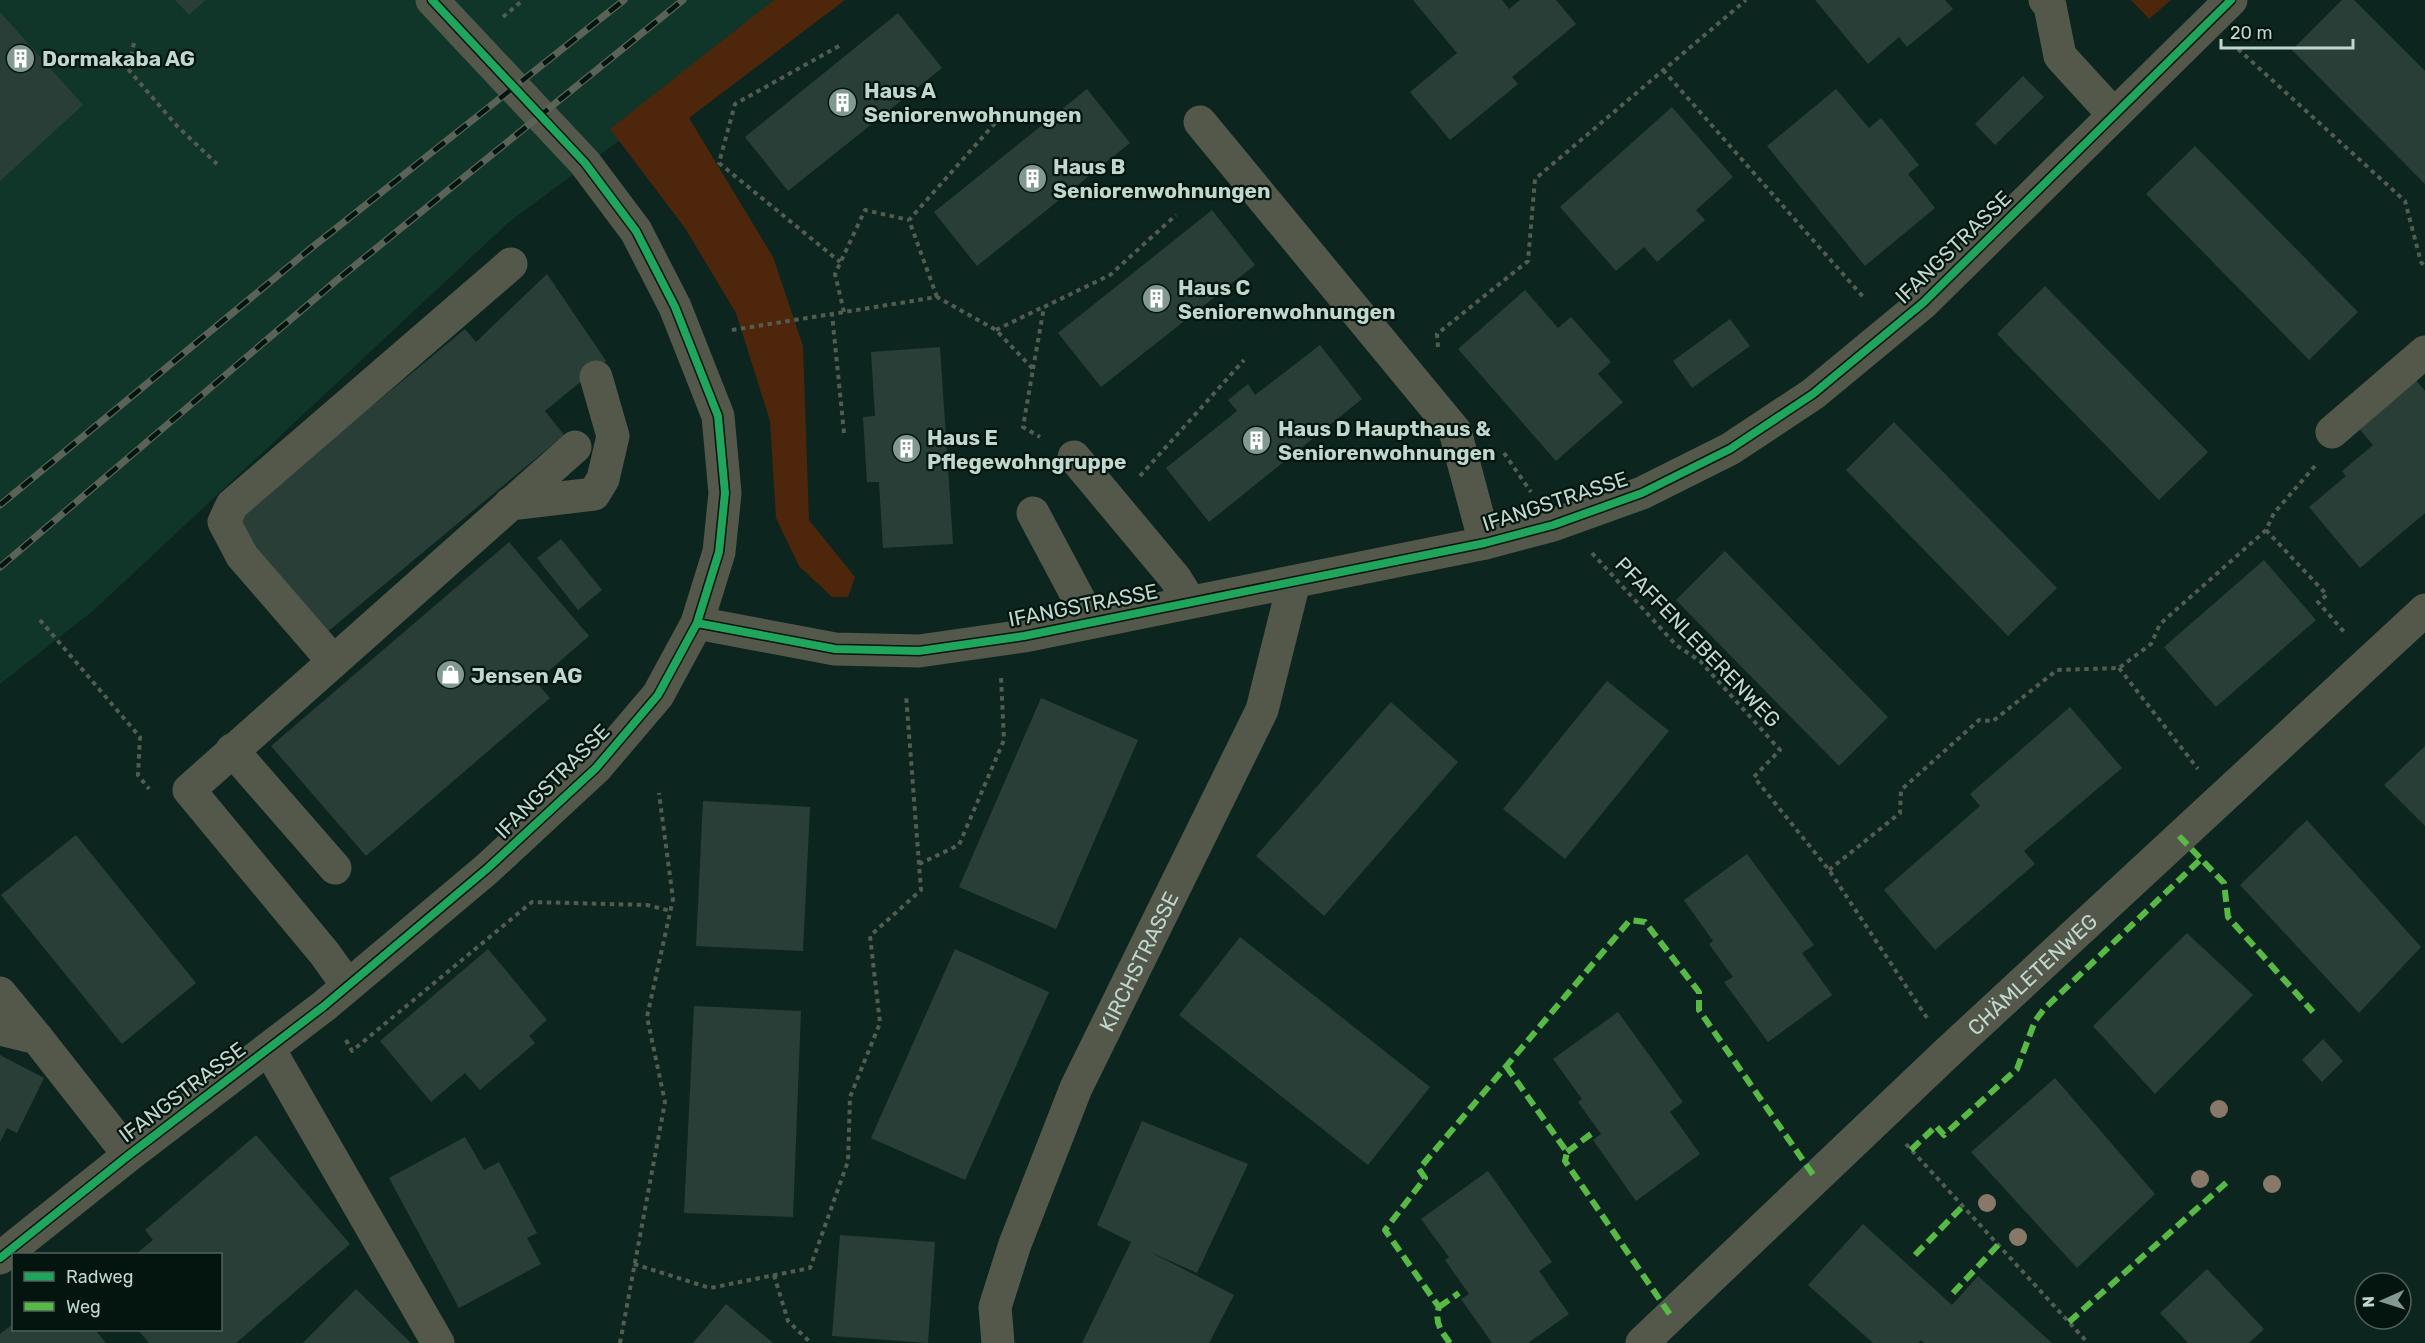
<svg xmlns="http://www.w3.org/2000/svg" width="2425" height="1343" font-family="Rubik,sans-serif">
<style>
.built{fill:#0f3629}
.green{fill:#4d260b}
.building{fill:#2a3e38}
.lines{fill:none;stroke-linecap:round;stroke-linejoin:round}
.path{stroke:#535c51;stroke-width:4;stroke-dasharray:4.5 4.5;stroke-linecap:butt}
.minor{stroke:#53584b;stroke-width:33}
.rail-casing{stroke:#5b6359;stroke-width:7}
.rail{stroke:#04150f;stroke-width:4.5;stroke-dasharray:14;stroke-linecap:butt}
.quiet{stroke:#58b947;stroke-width:6;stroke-dasharray:12 6;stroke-linecap:butt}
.cycleway-casing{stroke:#04150f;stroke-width:11}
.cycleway{stroke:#20a55d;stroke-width:8}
.tree{fill:#897868}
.labels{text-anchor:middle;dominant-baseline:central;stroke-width:4.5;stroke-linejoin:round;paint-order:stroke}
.poi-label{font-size:21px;font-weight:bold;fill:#c0d7cd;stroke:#04150f;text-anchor:start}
.street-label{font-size:21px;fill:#c0d7cd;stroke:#04150f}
</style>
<rect width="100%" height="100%" fill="#0c261f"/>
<path class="built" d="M0 0H818L702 79 509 222 94 610 0 684Z"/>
<path class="green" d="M774 0H845L689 118 773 257 803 346 809 520 855 577 848 597H832L799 566 776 518 770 421 736 313 685 228 610 129Z
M2131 0H2171L2149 19Z"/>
<path class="building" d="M175 0H206L189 15Z
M1413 0H1502L1509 9 1520 0H1556L1576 24 1512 77 1518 84 1450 140 1410 92 1457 53Z
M1815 0H1945L1953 9 1907 47 1899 37 1868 64Z
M2342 0H2354L2425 71V184L2292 50Z
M0 12 83 105 0 181Z
M898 13 942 68 788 191 745 137Z
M2023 76 2044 97 1995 145 1975 124Z
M1087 89 1130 143 977 266 934 212Z
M1836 89 1869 128 1881 118 1919 165 1908 174 1935 208 1865 266 1767 146Z
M1672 107 1733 177 1696 210 1705 220 1657 262 1644 247 1616 271 1560 207Z
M2195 146 2358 312 2309 360 2146 194Z
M1212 210 1255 265 1101 387 1058 333Z
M547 274 606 361 545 411 564 435 320 638 227 526 465 329 476 342Z
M2045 286 2208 452 2159 500 1997 334Z
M1525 290 1558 328 1571 317 1611 362 1598 374 1623 402 1556 461 1458 349Z
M1730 319 1750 346 1692 388 1673 361Z
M1320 345 1362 399 1209 522 1166 468 1237 411 1228 400 1248 384 1255 395Z
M940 347 953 544 883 548 879 482H867L863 417 875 416 871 352Z
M2413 377 2425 391V513L2360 568 2309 507 2346 476 2342 471 2373 445 2356 425Z
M1894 422 2057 588 2008 636 1846 470Z
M561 539 602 590 578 610 537 558Z
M509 542 589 636 536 682 550 698 366 856 271 746Z
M1725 551 1888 717 1839 766 1676 600Z
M2264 560 2316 620 2216 707 2164 647Z
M1607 681 1669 731 1565 859 1503 809Z
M1041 698 1138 740 1056 929 959 887Z
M1391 702 1458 762 1324 916 1256 856Z
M2070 707 2122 768 2024 851 2035 864 1935 950 1884 890 1980 806 1970 794Z
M2425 746V826L2384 785Z
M703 801 810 807 803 951 696 946Z
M2307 820 2421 947 2359 1013 2240 885Z
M76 835 196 983 122 1044 1 895Z
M1747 854 1814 945 1802 953 1832 995 1768 1042 1724 982 1733 977 1709 944 1713 941 1684 900Z
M2187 933 2253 995 2155 1094 2093 1026Z
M1240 937 1430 1087 1368 1165 1179 1015Z
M488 949 547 1020 529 1036 535 1043 480 1090 465 1073 431 1102 380 1041Z
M955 949 1049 992 965 1180 871 1138Z
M694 1006 801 1011 793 1217 684 1213Z
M1618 1012 1683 1102 1670 1112 1700 1154 1636 1201 1593 1140 1601 1134 1578 1102 1582 1099 1553 1059Z
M2323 1039 2343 1061 2322 1082 2302 1060Z
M0 1055 44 1078 17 1133 7 1128 0 1142Z
M2055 1078 2155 1194 2077 1268 1971 1152Z
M1142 1121 1248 1164 1197 1273 1150 1252 1234 1295 1209 1343H1082L1131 1242 1097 1225Z
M256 1135 350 1244 236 1343H149L138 1330H220V1254H136L153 1240 145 1230Z
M465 1137 484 1170 499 1162 537 1233 527 1238 541 1264 459 1308 389 1178Z
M1488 1171 1552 1262 1539 1271 1569 1314 1528 1343H1492L1461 1299 1469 1294 1445 1260 1449 1257 1421 1219Z
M1863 1224 1952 1305 1978 1276 2052 1343H1924L1921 1340 1918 1343H1873L1808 1285Z
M840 1235 935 1242 928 1343 832 1336Z
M2207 1269 2264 1329 2249 1343H2188L2160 1313Z
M356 1289 411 1343H303Z
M726 1304 773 1343H693Z
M14 1323V1330H95L106 1343H0V1334Z"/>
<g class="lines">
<path class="path" d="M503 17 523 0
M134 43 128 69 177 126 217 164
M839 46 735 104 719 163 840 262
M2238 49 2405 201 2421 262 2425 267
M1663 70 1865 299
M937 297 909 220 1004 113
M844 312 835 274 865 210 909 220
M732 330 832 314
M996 330 1043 307
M1438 347 1437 334 1528 261 1535 179 1746 0
M1033 369 1044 307 1110 275 1176 215
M844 433 832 314 937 297 996 330 1033 369 1023 427 1040 437
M1504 453 1531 492
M1140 476 1244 360
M2266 530 2327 595 2318 602 2345 633
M1592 553 1676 645 1700 661 1780 750 1754 777 1829 870 1927 1018
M40 620 140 737 138 775 149 789
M2119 668 2198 769
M919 864 959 845 1004 740 1001 677
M1829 870 1900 813 1901 790 1979 720 1993 721 2057 670 2119 668 2151 644 2160 624 2266 530 2274 513 2315 466
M346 1040 352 1051 532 902 647 905 671 911
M1906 1144 2088 1343
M634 1264 710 1288 810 1268 848 1161 850 1097 880 1023 870 936 921 890 906 695
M774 1275 788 1321 811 1343
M620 1343 665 1102 647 1017 673 899 659 793"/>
<g class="minor">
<path d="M2045 0 2050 6 2060 56 2114 115"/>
<path d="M1200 122 1455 431 1485 543"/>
<path d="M2332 432 2425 352"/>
<path d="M1074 457 1175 578 1190 602"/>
<path d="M510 504 594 494 603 479 613 436 596 377"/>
<path d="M1033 513 1091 622"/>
<path d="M697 623 835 649 919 651 1024 636 1485 543 1553 525 1642 493 1730 449 1813 394 1923 303 2231 0"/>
<path d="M333 661 242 556 224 522 232 505 511 264"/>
<path d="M232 750 335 868"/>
<path d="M347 985 325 954 189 790 575 447"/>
<path d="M0 993 37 1038"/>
<path d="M0 1029 37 1038 129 1155"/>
<path d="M269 1049 438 1343"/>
<path d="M0 1258 129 1155 324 1006 488 868 596 768 658 695 697 623 719 552 725 493 718 416 675 307 636 231 585 163 432 0"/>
<path id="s1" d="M998 1343 995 1307 1015 1244 1076 1088 1262 710 1294 582"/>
<path id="s2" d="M1642 1343 1949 1051 2425 610"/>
</g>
<defs>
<path id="rail" d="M0 505 310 249 624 0
M0 567 337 280 683 0"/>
</defs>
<use href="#rail" class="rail-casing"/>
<use href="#rail" class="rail"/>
<path class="quiet" d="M2179 836 2224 883 2228 917 2313 1012
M1506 1066 1567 1152 1565 1161 1671 1316
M1911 1150 1936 1126 1944 1135 2017 1069 2035 1021 2044 1009 2201 859
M1567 1152 1591 1134
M1915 1255 1963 1206
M1953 1293 1998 1245
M1439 1307 1459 1293
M2069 1322 2227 1182
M1450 1343C1441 1331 1434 1322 1439 1307L1385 1230 1425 1178 1419 1169 1630 920 1645 922 1699 992V1010L1816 1179"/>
<defs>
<path id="cycleway" d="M697 623 835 649 919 651 1024 636 1485 543 1553 525 1642 493 1730 449 1813 394 1923 303 2231 0
M0 1258 129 1155 324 1006 488 868 596 768 658 695 697 623 719 552 725 493 718 416 675 307 636 231 585 163 432 0"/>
</defs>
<use href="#cycleway" class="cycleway-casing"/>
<use href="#cycleway" class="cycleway"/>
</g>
<g class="tree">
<circle cx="2219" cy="1109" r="9"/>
<circle cx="2200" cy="1179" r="9"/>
<circle cx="2272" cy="1184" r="9"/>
<circle cx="1987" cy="1203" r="9"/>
<circle cx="2018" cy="1237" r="9"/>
</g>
<defs>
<symbol id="building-disc" viewBox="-11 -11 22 22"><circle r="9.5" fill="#819990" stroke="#04150f"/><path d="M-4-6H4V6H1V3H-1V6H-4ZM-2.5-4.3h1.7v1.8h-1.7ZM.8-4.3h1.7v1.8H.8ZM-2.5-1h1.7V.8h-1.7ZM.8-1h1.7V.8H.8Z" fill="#fff"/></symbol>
<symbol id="shop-disc" viewBox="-11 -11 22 22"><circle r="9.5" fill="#819990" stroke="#04150f"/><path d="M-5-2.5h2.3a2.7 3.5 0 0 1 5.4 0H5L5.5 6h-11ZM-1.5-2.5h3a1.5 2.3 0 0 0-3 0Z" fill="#fff"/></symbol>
</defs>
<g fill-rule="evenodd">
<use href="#building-disc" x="4" y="42" width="33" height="33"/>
<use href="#building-disc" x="826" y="86" width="33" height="33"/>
<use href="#building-disc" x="1016" y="162" width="33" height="33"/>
<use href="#building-disc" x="1140" y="282" width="33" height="33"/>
<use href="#building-disc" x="1240" y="424" width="33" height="33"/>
<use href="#building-disc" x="890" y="432" width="33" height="33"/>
<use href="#shop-disc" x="434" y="658" width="33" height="33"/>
</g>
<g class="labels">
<g class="poi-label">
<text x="42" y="58">Dormakaba AG</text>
<text x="864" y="90">Haus A<tspan x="864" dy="24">Seniorenwohnungen</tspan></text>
<text x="1053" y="166">Haus B<tspan x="1053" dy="24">Seniorenwohnungen</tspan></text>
<text x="1178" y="287">Haus C<tspan x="1178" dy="24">Seniorenwohnungen</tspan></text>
<text x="1278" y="428">Haus D Haupthaus &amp;<tspan x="1278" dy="24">Seniorenwohnungen</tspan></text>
<text x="927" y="437">Haus E<tspan x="927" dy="24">Pflegewohngruppe</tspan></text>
<text x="471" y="675">Jensen AG</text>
</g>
<g class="street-label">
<text transform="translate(1953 247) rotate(-44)">IFANGSTRASSE</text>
<text transform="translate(1555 501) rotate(-18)">IFANGSTRASSE</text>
<text transform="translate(1083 605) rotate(-11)">IFANGSTRASSE</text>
<text transform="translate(1698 642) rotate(46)">PFAFFENLEBERENWEG</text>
<text transform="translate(552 781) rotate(-45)">IFANGSTRASSE</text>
<text stroke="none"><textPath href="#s1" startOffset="411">KIRCHSTRASSE</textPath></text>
<text stroke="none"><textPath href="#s2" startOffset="537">CHÄMLETENWEG</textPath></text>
<text transform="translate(182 1092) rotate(-37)">IFANGSTRASSE</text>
</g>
</g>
<rect x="12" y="1253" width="210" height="78" fill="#04150f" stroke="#4f635b" stroke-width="1.5"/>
<rect x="24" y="1272" width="30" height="9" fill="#20a55d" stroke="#4f635b" stroke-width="1.5"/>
<text x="66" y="1283" font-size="18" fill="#c0d7cd">Radweg</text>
<rect x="24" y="1302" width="30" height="9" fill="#58b947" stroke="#4f635b" stroke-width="1.5"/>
<text x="66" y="1313" font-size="18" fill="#c0d7cd">Weg</text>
<g transform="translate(2383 1301) rotate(267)"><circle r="28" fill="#04150f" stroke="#4f635b" stroke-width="1.5"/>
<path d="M0-4.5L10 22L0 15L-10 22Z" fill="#819990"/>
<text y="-9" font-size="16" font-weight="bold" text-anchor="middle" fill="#c0d7cd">N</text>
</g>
<path d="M2221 39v9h132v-9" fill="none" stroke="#c0d7cd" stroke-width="3"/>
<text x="2230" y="39" font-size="18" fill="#c0d7cd" stroke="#04150f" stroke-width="4.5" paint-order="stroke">20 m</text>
</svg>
